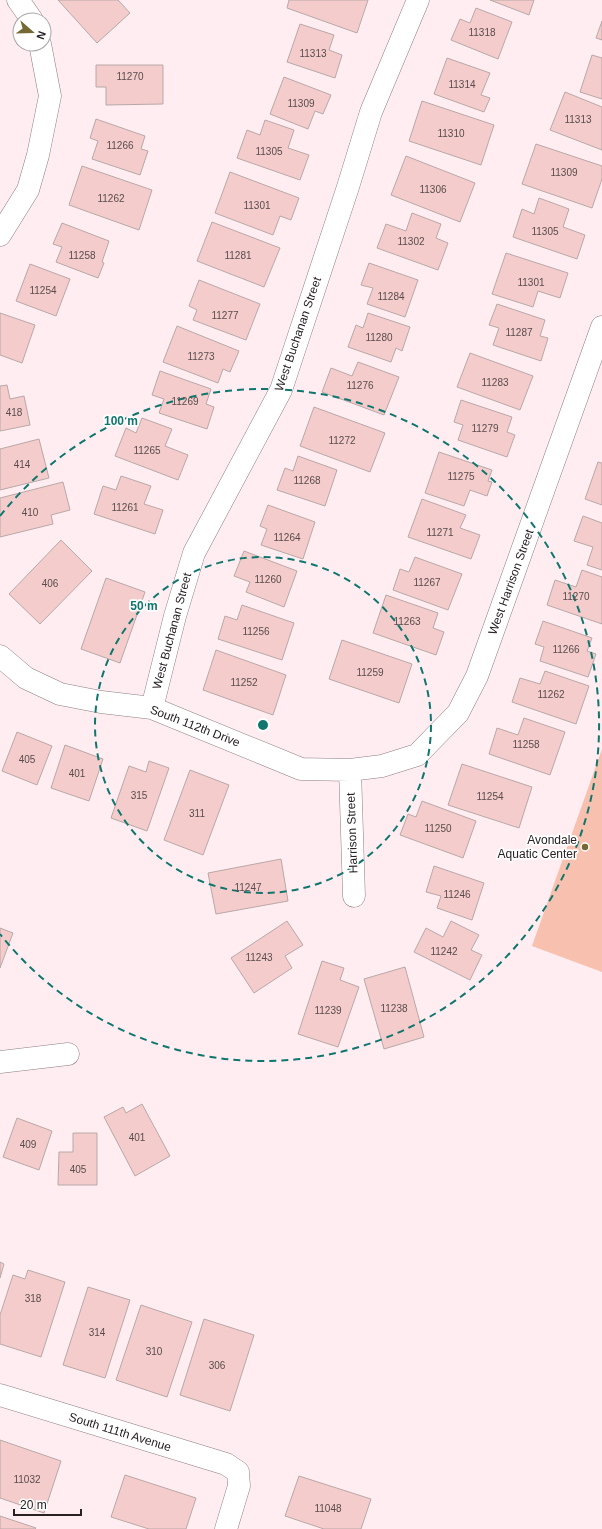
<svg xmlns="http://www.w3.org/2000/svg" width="602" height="1529" font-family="Helvetica,sans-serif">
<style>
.green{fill:#f8c0ae}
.building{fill:#f3cccb;stroke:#b9a8a8}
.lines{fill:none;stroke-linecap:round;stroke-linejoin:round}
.minor-casing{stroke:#8d7d81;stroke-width:23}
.minor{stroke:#fff;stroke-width:22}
.ring{fill:none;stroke:#0f766e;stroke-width:2;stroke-dasharray:7 5}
.poi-dot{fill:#756835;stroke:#fff;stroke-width:1.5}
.labels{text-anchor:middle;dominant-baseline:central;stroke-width:3.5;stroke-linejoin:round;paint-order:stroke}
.number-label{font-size:10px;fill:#5a4c4d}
.street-label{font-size:12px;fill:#272123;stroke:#fff}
.poi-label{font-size:12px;fill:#272123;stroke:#fff;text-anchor:end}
.centre{fill:#0f766e;stroke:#fff;stroke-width:2}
.ring-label{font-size:12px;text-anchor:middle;font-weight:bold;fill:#0f766e;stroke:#fff;stroke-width:3.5;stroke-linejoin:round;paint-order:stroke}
</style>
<rect width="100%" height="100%" fill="#ffedf1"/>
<path class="green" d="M602 749V972L532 946Z"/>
<path class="building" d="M58 0H118L130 13 97 43Z
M289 0H368L357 33 287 8Z
M490 0H534L529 15Z
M476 8 512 22 498 59 451 40 460 19 470 23Z
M602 21V40L596 38Z
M300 24 334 35 329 50 342 55 335 78 287 62Z
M592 55 602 58V99L580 92Z
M447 58 490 73 481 95 490 98 484 112 434 94Z
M96 65H163V104L106 105V87H96Z
M284 77 331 95 323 114 315 111 308 129 270 114Z
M565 92 602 107V150L550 130Z
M422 101 494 125 481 165 409 141Z
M96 119 145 136 141 149 148 151 140 175 92 159 98 141 90 138Z
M265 120 294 130 288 148 309 155 300 180 237 158 247 130 260 135Z
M536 144 602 166V179L592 208 522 184Z
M406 156 475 183 460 222 391 195Z
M82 166 152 190 139 230 69 205Z
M230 172 299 198 291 220 280 216 273 235 215 213Z
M539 198 569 209 563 227 585 235 577 259 513 237 522 209 534 214Z
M412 213 441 224 436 238 448 243 438 270 377 248 386 224 406 231Z
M212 222 280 248 264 287 197 261Z
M62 223 109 241 102 262 104 263 98 278 56 262 62 247 53 244Z
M506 253 568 273 560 298 538 291 533 307 492 294Z
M369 263 418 280 405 317 367 304 373 288 361 285Z
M30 264 70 279 56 316 16 301Z
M199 280 260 304 246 340 193 320 197 310 189 306Z
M497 304 545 320 540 336 548 338 541 361 493 345 499 328 489 325Z
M0 313 35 325 22 363 0 355Z
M368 313 410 327 402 351 396 348 391 362 348 347 356 325 363 328Z
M177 326 239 351 230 372 223 369 218 383 163 362Z
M470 353 533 376 520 410 457 387Z
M358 362 399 377 384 415 322 392 331 368 352 376Z
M160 371 211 389 206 404 214 407 207 429 159 413 164 399 152 395Z
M7 385 10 399 24 396 30 425 0 431V386Z
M461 400 512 417 507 432 515 435 507 457 458 440 463 425 454 422Z
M314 407 385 433 370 472 300 446Z
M142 418 172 429 165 446 188 455 178 480 115 456 126 428 136 433Z
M39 439 49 478 0 490V449Z
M439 452 492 470 488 481 492 482 487 496 470 490 464 506 425 493Z
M298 456 337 470 325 506 277 490 285 468 293 471Z
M598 462 602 463V505L585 499Z
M121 476 151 486 144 504 163 510 155 534 94 514 103 486 116 490Z
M63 482 70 510 51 515 53 524 0 537V498Z
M422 499 466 515 460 528 480 535 471 559 408 537Z
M268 505 315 522 303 559 261 545 267 529 260 526Z
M583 516 602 523V570L587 565 593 547 574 541Z
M61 540 92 571 40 624 9 594Z
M244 551 297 571 284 607 246 592 250 582 234 576Z
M415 557 462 574 448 610 393 590 400 569 409 572Z
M582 570 602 577V624L547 605 555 580 576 587Z
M106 578 145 592 120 663 81 649Z
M386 595 438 613 433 628 444 632 436 655 373 633Z
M242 605 294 623 282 660 218 639 225 616 237 620Z
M543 621 592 638 587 651 596 654 588 677 540 661 544 647 535 644Z
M342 640 412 664 399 703 329 679Z
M216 650 286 675 273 715 203 690Z
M545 671 589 686 576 724 512 702 520 678 540 684Z
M524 718 565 732 550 775 489 754 497 728 518 735Z
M17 732 52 746 37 785 2 771Z
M65 745 103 759 89 801 51 788Z
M149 761 169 768 147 831 111 818 129 766 146 772Z
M462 764 532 787 519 828 448 805Z
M190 770 229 785 203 855 164 840Z
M422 801 476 821 463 858 400 835 408 814 416 817Z
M281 859 288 901 216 914 208 873Z
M434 866 484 883 472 920 437 908 441 896 426 892Z
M287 921 303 945 285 956 292 968 254 993 231 958Z
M451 921 479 935 471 950 482 955 470 980 414 952 426 928 443 937Z
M0 928 13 933 0 968Z
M322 961 344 968 340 980 359 987 338 1047 298 1034Z
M405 967 424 1037 384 1049 364 979Z
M142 1104 170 1156 135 1176 104 1117 123 1107 126 1113Z
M17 1118 52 1131 39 1170 3 1157Z
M73 1133H97V1185H58L59 1152H73Z
M0 1262 4 1264 0 1278Z
M28 1270 65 1282 41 1357 0 1344V1315L13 1275 25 1279Z
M88 1287 130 1300 105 1378 63 1365Z
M141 1305 192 1322 167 1397 116 1380Z
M204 1319 254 1335 230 1411 180 1395Z
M0 1440 61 1461 44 1513 0 1498Z
M125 1475 196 1498 186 1529H149L111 1517Z
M299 1476 371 1499 361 1529H324L285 1516Z
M0 1516 36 1528 35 1529H0Z"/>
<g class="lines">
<defs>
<path id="minor" d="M18 0 32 20
M0 235 28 190 38 155 50 96 40 44
M0 656 26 678 60 694 101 702 152 708 301 769 350 770 382 766 417 755 458 713 477 676 602 327
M152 708 175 616 194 553 281 390 348 187 371 112 418 0
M350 770 354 896
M0 1062 68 1054
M0 1395 226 1464 238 1472 239 1486 226 1529"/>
</defs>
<use href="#minor" class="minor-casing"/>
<use href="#minor" class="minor"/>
</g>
<g class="ring">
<circle cx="263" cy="725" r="168"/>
<path d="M0 516A336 336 0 1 1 0 934"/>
</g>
<circle class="poi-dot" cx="585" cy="847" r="4"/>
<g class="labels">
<g class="number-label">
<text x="482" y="32">11318</text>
<text x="313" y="53">11313</text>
<text x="130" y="76">11270</text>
<text x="462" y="84">11314</text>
<text x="301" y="103">11309</text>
<text x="578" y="119">11313</text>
<text x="451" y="133">11310</text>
<text x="120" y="145">11266</text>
<text x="269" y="151">11305</text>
<text x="564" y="172">11309</text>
<text x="433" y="189">11306</text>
<text x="111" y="198">11262</text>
<text x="257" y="205">11301</text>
<text x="545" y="231">11305</text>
<text x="411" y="241">11302</text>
<text x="82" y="255">11258</text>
<text x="238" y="255">11281</text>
<text x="531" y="282">11301</text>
<text x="43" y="290">11254</text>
<text x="391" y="296">11284</text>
<text x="225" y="315">11277</text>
<text x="519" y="332">11287</text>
<text x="379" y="337">11280</text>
<text x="201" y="356">11273</text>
<text x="495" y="382">11283</text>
<text x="360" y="385">11276</text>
<text x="185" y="401">11269</text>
<text x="14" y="412">418</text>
<text x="485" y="428">11279</text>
<text x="342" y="440">11272</text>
<text x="147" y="450">11265</text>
<text x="22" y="464">414</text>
<text x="461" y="476">11275</text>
<text x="307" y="480">11268</text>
<text x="125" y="507">11261</text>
<text x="30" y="512">410</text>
<text x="440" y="532">11271</text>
<text x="287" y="537">11264</text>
<text x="268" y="579">11260</text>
<text x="427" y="582">11267</text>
<text x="50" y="583">406</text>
<text x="576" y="596">11270</text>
<text x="407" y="621">11263</text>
<text x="256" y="631">11256</text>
<text x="566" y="649">11266</text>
<text x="370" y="672">11259</text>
<text x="244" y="682">11252</text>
<text x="551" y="694">11262</text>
<text x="526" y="744">11258</text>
<text x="27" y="759">405</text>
<text x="77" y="773">401</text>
<text x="139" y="795">315</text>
<text x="490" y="796">11254</text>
<text x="197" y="813">311</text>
<text x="438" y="828">11250</text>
<text x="248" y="887">11247</text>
<text x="457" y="894">11246</text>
<text x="444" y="951">11242</text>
<text x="259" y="957">11243</text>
<text x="394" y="1008">11238</text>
<text x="328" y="1010">11239</text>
<text x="137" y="1137">401</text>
<text x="28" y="1144">409</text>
<text x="78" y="1169">405</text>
<text x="33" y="1298">318</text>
<text x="97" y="1332">314</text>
<text x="154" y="1351">310</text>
<text x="217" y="1365">306</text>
<text x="27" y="1479">11032</text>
<text x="328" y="1508">11048</text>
</g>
<g class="street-label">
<text transform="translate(298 334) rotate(-71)">West Buchanan Street</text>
<text transform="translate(511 582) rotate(-70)">West Harrison Street</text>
<text transform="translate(172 631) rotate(-75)">West Buchanan Street</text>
<text transform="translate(195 726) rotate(21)">South 112th Drive</text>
<text transform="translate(352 833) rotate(-92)">Harrison Street</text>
<text transform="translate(120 1432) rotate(17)">South 111th Avenue</text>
</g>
<g class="poi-label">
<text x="577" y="840">Avondale<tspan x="577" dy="14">Aquatic Center</tspan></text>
</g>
</g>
<circle cx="263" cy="725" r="6" class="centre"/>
<g class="ring-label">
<text x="121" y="425">100 m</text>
<text x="144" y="610">50 m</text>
</g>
<g transform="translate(32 32) rotate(110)"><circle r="19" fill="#ffffff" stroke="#a9a6a7"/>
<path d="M0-3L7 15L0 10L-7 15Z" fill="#756835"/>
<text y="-6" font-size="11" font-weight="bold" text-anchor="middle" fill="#272123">N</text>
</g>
<path d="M14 1509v6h67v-6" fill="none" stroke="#272123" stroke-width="2"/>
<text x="20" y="1509" font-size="12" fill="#272123" stroke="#ffffff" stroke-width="3" paint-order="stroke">20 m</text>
</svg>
